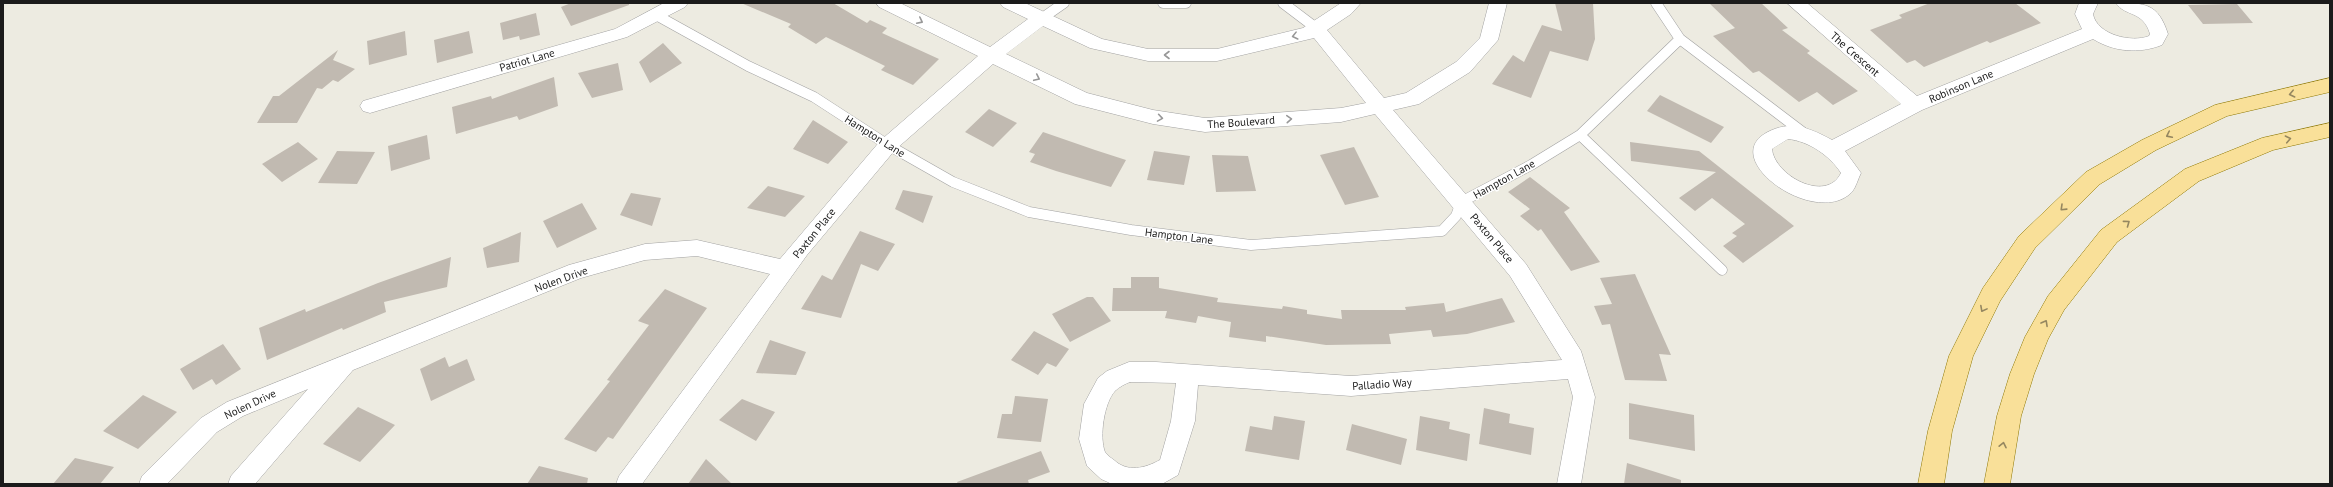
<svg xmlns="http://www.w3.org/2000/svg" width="2333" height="487" font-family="'PT Sans',sans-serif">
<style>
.building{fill:#c1bab1}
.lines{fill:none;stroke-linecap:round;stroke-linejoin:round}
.lane-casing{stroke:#a2a2a2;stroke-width:11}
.street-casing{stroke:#a2a2a2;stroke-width:1}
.primary-casing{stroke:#8f7804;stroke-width:1}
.lane{stroke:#fff;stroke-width:10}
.street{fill:#fff;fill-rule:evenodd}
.primary{fill:#f9e099;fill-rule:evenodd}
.oneway{stroke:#989898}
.oneway2{stroke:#958760}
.labels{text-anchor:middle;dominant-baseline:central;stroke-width:3;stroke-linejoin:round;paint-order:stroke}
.street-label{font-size:11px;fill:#1b1b1b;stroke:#fff}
</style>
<rect width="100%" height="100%" fill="#edebe1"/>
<path class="building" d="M571 3H629V5L571 26 561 7Z
M741 3H833L867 23 870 20 887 28 882 33 939 59 913 85 881 70 885 66 826 37 816 44 788 27 791 24Z
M1555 3H1593L1595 39 1588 61 1550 51 1531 98 1492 84 1513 55 1524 62 1542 25 1562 31Z
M1709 3H1761L1788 28 1782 30 1810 51 1807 53 1858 91 1833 105 1817 92 1799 102 1759 71 1753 73 1713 36 1735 28Z
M1930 3H2015L2041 23 1990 43 1987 41 1924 67 1915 60 1907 63 1870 30 1902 18 1899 15Z
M2237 4 2253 23 2203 24 2188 5Z
M536 13 540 35 520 40 519 36 503 40 500 23Z
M405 31 407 55 369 65 367 41Z
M469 31 473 53 437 63 434 40Z
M663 43 682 63 650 83 639 62Z
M338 50 333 60 355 69 338 82 333 80 322 89 317 88 297 123H257L273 96H279Z
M618 63 623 90 592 98 578 73Z
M554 77 558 106 519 120 517 116 456 134 452 107 491 96 492 99Z
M1660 95 1724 127 1711 143 1647 111Z
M989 109 1017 123 993 147 965 132Z
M813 120 848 142 828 164 793 149Z
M1043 132 1095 150 1126 160 1111 187 1056 171 1030 162 1035 154 1029 152Z
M427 135 430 159 391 171 388 146Z
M298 142 318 159 282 182 262 164Z
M1630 142 1699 151 1794 226 1743 263 1723 246 1737 236 1732 233 1745 224 1712 198 1695 211 1679 198 1716 172 1631 161Z
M1354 147 1379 197 1345 205 1320 155Z
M337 151 375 152 357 184 318 183Z
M1154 151 1190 156 1184 185 1147 180Z
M1212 155 1248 156 1256 191 1216 192Z
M1530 177 1570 208 1564 212 1600 262 1571 271 1541 229 1538 231 1520 216 1530 209 1508 192Z
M768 186 805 196 785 217 747 208Z
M903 190 933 196 923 223 895 209Z
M631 193 661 198 652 226 620 215Z
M582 203 597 229 557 248 543 221Z
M860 231 895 244 878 271 861 264 841 318 801 309 822 275 832 280Z
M521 232 519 262 487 268 483 248Z
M451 257 447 287 384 302 386 312 343 330 342 328 267 360 259 328 305 309 306 312 378 283Z
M1635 274 1671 355 1659 354 1667 381 1625 380 1610 324 1602 325 1594 306 1612 304 1600 278Z
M1131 277H1159V288L1218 298 1217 302 1282 309 1283 306 1307 310V314L1342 319 1341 310H1406L1405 307 1444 303 1446 312 1502 298 1515 322 1467 334 1433 337 1431 330 1389 334 1391 344 1326 345 1266 336V342L1229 337 1231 322 1198 316 1196 323 1165 318 1167 311H1112L1113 288H1131Z
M665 289 707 308 613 439 608 437 596 452 564 439 610 381 607 380 649 325 638 321Z
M1087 297H1093L1111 321 1070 342 1052 314Z
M1034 331 1069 349 1056 367 1047 363 1038 375 1011 360Z
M770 340 806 352 796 375 756 373Z
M223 344 241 369 216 385 212 379 193 390 180 369Z
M445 357 449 367 467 359 475 380 431 401 420 369Z
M143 395 177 412 138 449 103 431Z
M1015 396 1048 399 1041 442 997 438 1002 414H1012Z
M742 399 775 412 756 441 719 420Z
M1629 403 1694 415 1695 451 1629 439Z
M358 407 395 425 360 462 323 444Z
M1484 408 1510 414 1509 423 1534 428 1531 455 1479 444Z
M1274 416 1305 421 1299 460 1245 451 1250 426 1272 430Z
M1420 416 1450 422 1449 429 1470 434 1467 461 1416 450Z
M1352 424 1407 439 1401 465 1346 450Z
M1041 451 1050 472 1028 480 1029 484H958L957 482Z
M75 458 114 467 100 484H53Z
M706 459 732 484H688Z
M1627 463 1681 480V484H1624Z
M539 466 588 478 587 484H527Z"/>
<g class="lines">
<defs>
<path id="lane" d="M1163 3H1186
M1283 3 1316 28
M1656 3 1680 39 1805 134
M656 15 748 66 814 97 888 145 953 182 1029 212 1131 230 1251 245 1442 231 1456 216 1461 202 1531 165 1580 135 1680 39
M1041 19 1064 3
M1580 135 1722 270"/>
<path id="street" d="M664 3H688L685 7 627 37 370 113 363 111 360 106 363 101 615 29Z
M876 3H900L990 47 1028 19 1003 7 1000 3H1025L1102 39 1148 49H1217L1303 28 1341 3H1361L1351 14 1327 30 1384 98 1406 93 1456 62 1480 38 1489 3H1507L1498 40 1470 72 1419 104 1393 110 1526 264 1581 351 1595 397 1581 484H1557L1573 397 1568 379 1351 396 1198 385 1195 421 1178 475 1162 484H1112L1101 479 1087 466 1079 439 1084 404 1098 378 1107 371 1129 362H1156L1351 376 1562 360 1510 276 1375 114 1341 122 1205 132 1153 124 1075 104 993 64 895 150 807 255 642 484H616L619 476 770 274 697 256 645 260 581 278 353 370 255 484H228L231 476 308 389 243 416 217 432 167 484H139L142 476 201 418 227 402 569 265 645 244 697 240 780 259 881 140 978 56 879 7ZM1043 26 1090 48 1148 61H1217L1314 38 1366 103 1341 108 1205 118 1153 110 1087 93 1006 54ZM1130 382 1176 383 1171 421 1160 460C1145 468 1128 473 1114 460 1111 458 1107 455 1105 452 1099 437 1104 403 1115 391 1119 387 1125 384 1130 382Z
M1787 3H1807L1917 96 2082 29 2075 14 2079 3H2098L2093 14C2097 35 2132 43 2149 36L2150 34C2143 10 2125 17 2116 3 2145 3 2158 3 2168 34L2162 45C2139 54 2114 52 2093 39L1922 110 1845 151 1861 173C1858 179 1856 187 1852 192 1815 230 1711 155 1772 130 1793 121 1812 129 1832 140L1901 104ZM1788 139C1809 141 1830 156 1841 173 1826 204 1774 175 1772 149Z"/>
<path id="primary" d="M2330 78V92L2227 116 2156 150 2100 184 2035 248 2000 301 1973 356 1952 431 1944 484H1918L1928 431 1949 356 1983 288 2019 236 2086 172 2142 140 2215 105Z
M2330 123V137L2273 150 2199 181 2117 242 2064 310 2048 339 2034 374 2021 416 2010 484H1984L1997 416 2010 374 2025 337 2048 296 2101 230 2185 169 2262 138Z"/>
</defs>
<use href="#lane" class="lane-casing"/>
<use href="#street" class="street-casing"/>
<use href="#primary" class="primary-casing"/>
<use href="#lane" class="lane"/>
<use href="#street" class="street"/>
<use href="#primary" class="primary"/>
</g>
<defs><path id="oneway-chevron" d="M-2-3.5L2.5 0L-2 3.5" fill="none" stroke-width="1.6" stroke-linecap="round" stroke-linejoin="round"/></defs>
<g class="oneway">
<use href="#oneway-chevron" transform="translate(920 21) rotate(27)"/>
<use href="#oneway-chevron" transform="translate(1295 36) rotate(166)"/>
<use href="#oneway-chevron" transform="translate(1167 55) rotate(180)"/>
<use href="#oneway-chevron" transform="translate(1037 78) rotate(25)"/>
<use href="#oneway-chevron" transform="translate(1160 118) rotate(9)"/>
<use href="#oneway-chevron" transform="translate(1289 119) rotate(-4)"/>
</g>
<g class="oneway2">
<use href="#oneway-chevron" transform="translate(2292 94) rotate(167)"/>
<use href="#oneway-chevron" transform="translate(2169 135) rotate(154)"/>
<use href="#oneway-chevron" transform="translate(2288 139) rotate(-12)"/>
<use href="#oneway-chevron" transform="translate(2063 208) rotate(136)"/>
<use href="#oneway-chevron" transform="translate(2127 223) rotate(-36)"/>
<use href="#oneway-chevron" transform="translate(1983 309) rotate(118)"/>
<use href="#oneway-chevron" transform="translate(2045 323) rotate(-61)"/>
<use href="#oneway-chevron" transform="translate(2003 445) rotate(-78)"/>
</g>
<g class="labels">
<g class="street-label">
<text transform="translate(1855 54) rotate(41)">The Crescent</text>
<text transform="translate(527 60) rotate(-16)">Patriot Lane</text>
<text transform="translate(1961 86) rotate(-23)">Robinson Lane</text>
<text transform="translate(1241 122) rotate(-4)">The Boulevard</text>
<text transform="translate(875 136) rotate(32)">Hampton Lane</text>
<text transform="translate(1504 179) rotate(-29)">Hampton Lane</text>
<text transform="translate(814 233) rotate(-51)">Paxton Place</text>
<text transform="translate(1179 236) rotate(7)">Hampton Lane</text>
<text transform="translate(1492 238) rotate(50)">Paxton Place</text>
<text transform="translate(561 279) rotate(-20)">Nolen Drive</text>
<text transform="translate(1382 384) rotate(-4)">Palladio Way</text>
<text transform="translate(250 404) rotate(-25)">Nolen Drive</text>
</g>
</g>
<rect width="2333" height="487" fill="none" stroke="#1b1b1b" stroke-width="8"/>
</svg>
